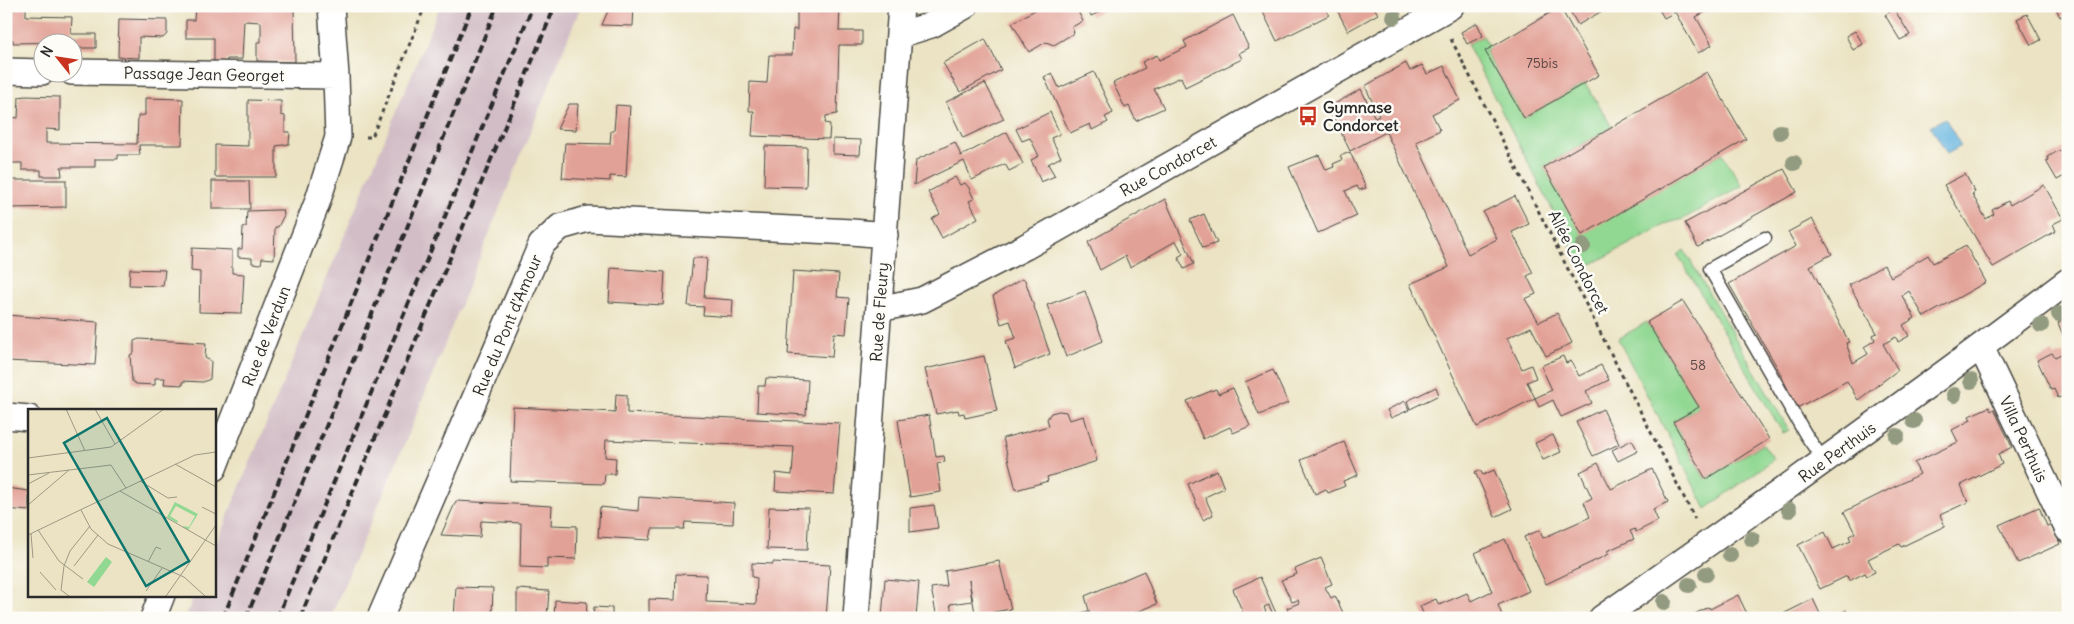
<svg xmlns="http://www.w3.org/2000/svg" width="2074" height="624" font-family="Delius,sans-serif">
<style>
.industrial{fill:#d2bdc6}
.green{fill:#91d893;stroke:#5e825f}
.water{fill:#64b4df;stroke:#487085}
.building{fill:#e2a196}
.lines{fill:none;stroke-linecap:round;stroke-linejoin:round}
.service-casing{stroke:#484742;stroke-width:15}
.minor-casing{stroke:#484742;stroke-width:28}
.path{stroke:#484742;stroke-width:3;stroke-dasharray:4 4;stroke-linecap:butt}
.service{stroke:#fff;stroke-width:12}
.minor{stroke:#fff;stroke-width:25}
.rail{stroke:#2b2b2b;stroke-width:4;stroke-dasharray:8 4;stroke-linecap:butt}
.tree{fill:#929a80}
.labels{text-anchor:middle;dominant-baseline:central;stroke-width:5;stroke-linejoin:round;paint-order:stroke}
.number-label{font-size:14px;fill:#594846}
.street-label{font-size:16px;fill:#2b2b2b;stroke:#fdfcf7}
.poi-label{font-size:16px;font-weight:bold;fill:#2b2b2b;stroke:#fdfcf7;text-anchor:start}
.inset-road{fill:none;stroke:#9e9986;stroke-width:1}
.view{fill:#0f766e;fill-opacity:0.15;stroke:#0f766e;stroke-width:2.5}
.inset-edge{fill:none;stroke:#2b2b2b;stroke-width:2.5}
</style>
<rect width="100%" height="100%" fill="#fdfcf7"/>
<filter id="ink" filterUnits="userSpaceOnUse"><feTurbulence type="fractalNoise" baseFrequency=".02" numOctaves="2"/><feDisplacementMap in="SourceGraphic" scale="10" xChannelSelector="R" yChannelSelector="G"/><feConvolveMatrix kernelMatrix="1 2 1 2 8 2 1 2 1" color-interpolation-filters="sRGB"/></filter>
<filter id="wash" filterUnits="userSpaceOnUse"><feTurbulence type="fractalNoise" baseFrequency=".0096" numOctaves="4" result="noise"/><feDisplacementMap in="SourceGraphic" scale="20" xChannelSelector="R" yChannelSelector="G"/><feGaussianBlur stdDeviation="1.12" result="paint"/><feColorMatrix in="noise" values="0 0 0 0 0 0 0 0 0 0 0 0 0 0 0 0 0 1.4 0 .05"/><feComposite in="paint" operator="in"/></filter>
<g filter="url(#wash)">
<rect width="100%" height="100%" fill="#ebe3c3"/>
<path class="industrial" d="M440 6H581L407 438 330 618H185L194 595H214V549Z"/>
<path class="green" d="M1483 36 1490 48 1485 51 1524 118 1585 83 1612 127 1544 167 1582 234 1722 153 1742 186 1683 219 1668 223 1583 269 1467 44Z
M1684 250 1789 430 1783 433 1678 255Z
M1647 322 1699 407 1673 422 1705 479 1763 444 1774 459 1706 509 1618 339Z"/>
<path class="water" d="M1945 118 1961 146 1947 154 1931 126Z"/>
<g id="blocks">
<path class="building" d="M6 6H26V16L72 17 71 34H96V48H72V42L13 43V40H6Z
M195 6H294L295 62 257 61V42H261V22L244 21 242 59H227L226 64H214V38H186V20H194Z
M610 6H634L633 26 602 25Z
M797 6H840L839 31H862V45H839L837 114 826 116 825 123 830 124 829 139 752 136 754 111H749L750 82 767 83 769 55H792L793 29 797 30Z
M1042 6H1075L1083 21 1072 27 1074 33 1054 45 1046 42 1029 52 1012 23Z
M1086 6H1112L1091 16Z
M1260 6H1325L1329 15 1277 41Z
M1335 6H1373L1378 14 1348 31Z
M1567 6H1600L1602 11 1578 25Z
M1657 6H1716L1696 17 1712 45 1698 53 1675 12 1664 18Z
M2055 6H2068V13L2060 17Z
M1560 7 1599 75 1524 118 1485 51Z
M1894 9 1910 35 1900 40 1885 15Z
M2027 14 2041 40 2031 45 2017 19Z
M1233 15 1249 48 1239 53 1242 59 1185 87 1181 77 1154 89 1164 108 1136 121 1129 106 1125 108 1113 83 1145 68 1142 62 1157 55 1159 60 1187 47 1184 41Z
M119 19 167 20V34L163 38 139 37V58L118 57Z
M1477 23 1483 36 1467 44 1461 32Z
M1855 31 1863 44 1853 50 1846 36Z
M985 39 1001 70 960 92 943 63Z
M1406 63 1410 71 1422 65 1427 74 1444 66 1460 100 1432 114 1440 130 1416 142 1468 254 1497 239 1483 212 1515 196 1529 224 1512 232 1533 273 1527 276 1536 294 1525 299 1539 322 1557 313 1572 343 1546 356 1531 327 1507 338 1522 369 1531 365 1536 378 1527 382 1535 398 1477 427 1410 284 1449 267 1386 132 1350 151 1329 107 1361 89 1375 118 1379 116 1365 86Z
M1094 72 1113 113 1105 117 1108 122 1092 130 1090 124 1070 133 1044 77 1052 73 1059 88Z
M1707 72 1746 139 1582 235 1544 167Z
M985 83 1004 119 963 138 946 102Z
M25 96 60 97V130L46 129V143L137 144 138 116 145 115V98L183 99 182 145H139L140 155H118V159H95V167H61L62 176H41V170H22V163H6V143H10V117L18 118 19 97Z
M248 100 281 101V115L285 116V132H290L289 144 276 146V177H215V145L248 146Z
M569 104H578L576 130 557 129Z
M616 105 630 106 626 177 610 176V181L562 178 565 143 610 144 611 131H614Z
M1050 112 1060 134 1051 138 1061 157 1048 164 1055 176 1041 182 1031 160 1039 156 1030 138 1022 141 1016 129Z
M1007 132 1023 164 1009 171 1005 164 972 180 964 161 914 185 916 160 955 142 961 156Z
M833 139 861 140 860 155 833 154Z
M765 146 807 147 806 187 764 186Z
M2068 146V174L2057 180 2046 161 2049 160 2047 157Z
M1350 152 1366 188 1359 190 1357 186 1345 191 1357 216 1318 233 1289 167 1319 155 1326 170 1334 167 1333 164 1342 160 1340 156Z
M1784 169 1797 192 1698 247 1685 223Z
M1965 174 1975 192 1972 194 1986 219 1994 214 1992 210 2008 201 2010 205 2044 185 2063 219 2053 224 2056 231 1993 267 1944 185Z
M955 177 960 185 965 183 969 188 974 199 969 201 978 218 942 238 932 219 940 214 928 192Z
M10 180H66V207L8 208Z
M212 181H249L250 209H212Z
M1165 199 1194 264 1184 269 1178 257 1183 254 1176 241 1130 267 1125 256 1100 270 1088 242Z
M276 210H283L284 215 278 227H275L274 259 262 258 261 264 252 263V258L238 257V249H242L243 227H246L247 211Z
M1204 214 1217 243 1203 248 1190 220Z
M1812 219 1832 254 1810 266 1849 342 1846 343 1853 363 1868 354 1864 347 1875 340 1873 335 1877 333 1849 285 1884 265 1891 277 1928 255 1933 263 1966 246 1986 282 1924 317 1909 291 1902 296 1915 318 1903 325 1909 336 1898 342 1896 337 1883 344 1898 370 1858 400 1847 381 1797 408 1777 367 1729 284 1796 246 1788 232Z
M192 248 232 250V273L244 274 242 313 199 312 200 272 191 271Z
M693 258H707L704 298 733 300 732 317 703 315 704 307 688 306Z
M611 268 665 272 663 305 609 302Z
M130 269 165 270 163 286 129 285Z
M793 271 839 274 837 297 849 298 846 334 834 333 832 357 788 354Z
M1022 279 1025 280 1050 354 1015 368 1006 341 1016 338 1010 321 1001 324 993 296Z
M1085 291 1103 341 1066 357 1047 305Z
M1683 301 1769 439 1706 479 1673 422 1699 407 1647 322Z
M6 315 98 322 95 365 6 361Z
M2068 316V347L2058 323Z
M139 339 206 343 205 358 211 361 210 379 203 382 183 381V385L164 384 165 378H155V385L136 384 132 381 130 355 134 353V341Z
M2052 353 2055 357 2063 353 2068 359V394L2058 398 2054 389 2051 390 2037 360Z
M984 356 997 411 965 418 964 413 959 414 958 410 936 414 925 369Z
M1563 356 1566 363 1571 361 1579 376 1601 365 1609 380 1586 391 1592 403 1561 417 1553 400 1539 407 1535 398 1552 390 1541 366Z
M1273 370 1288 403 1259 415 1245 382Z
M766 378 808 380 806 415 757 412 758 386H765Z
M1436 387 1439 395 1410 409 1407 401Z
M1233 388 1250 426 1233 433 1230 427 1203 439 1187 401 1216 389 1218 394Z
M616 394 627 395V413L840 423 834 494 775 491 776 473 792 475 794 447 606 440 605 457 616 458 615 474H605L604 484 510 481 513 407 615 412Z
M1405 401 1409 410 1391 418 1387 410Z
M1989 407 1991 411 1994 409 2012 447 1998 454 2002 464 1961 485 1968 502 1940 515 1945 526 1901 547 1899 544 1868 559 1875 572 1867 576 1865 573 1849 581 1847 576 1820 589 1798 545 1825 532 1833 549 1851 541 1849 536 1855 533 1844 512 1920 474 1914 463 1958 442 1952 430 1971 420 1969 416Z
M1603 409 1619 444 1593 456 1576 422Z
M1059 411 1066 412 1069 420 1084 416 1097 461 1047 477 1048 481 1016 490 1003 438 1049 426 1047 419 1051 413Z
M929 415 936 457 944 456 945 462 937 463 941 492 910 497 898 420Z
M1553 435 1561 452 1543 460 1535 443Z
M1632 440 1638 451 1618 461 1612 450Z
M1344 442 1358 475 1343 481 1345 486 1328 493 1326 489 1315 494 1301 460Z
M1598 463 1611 489 1652 469 1668 502 1653 509 1658 521 1636 532 1635 529 1630 531 1634 539 1607 551 1609 554 1546 584 1524 537 1540 530 1543 538 1590 517 1584 502 1592 498 1580 472Z
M1217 470 1224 488 1205 497 1213 515 1203 520 1188 484Z
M1480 470 1483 475 1494 470 1512 509 1495 517 1475 472Z
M6 488 29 491V511L6 509Z
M639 497 734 503 733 524 685 522 684 529H652L650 540 598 537 600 507 638 511Z
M456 501 552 506 551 525 577 526 576 559 547 558V568L520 567 521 523 481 521 480 537 441 535Z
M934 505 938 528 910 532V508Z
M769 507 809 508 807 550 767 549Z
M2039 507 2047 526 2052 524 2060 544 2018 563 1999 525Z
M1505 539 1529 591 1498 605 1503 618H1425L1420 606 1436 599 1439 605 1467 593 1471 601 1492 591 1475 553Z
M1321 558 1332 584 1325 587 1331 598 1335 596 1345 617 1291 618 1287 608 1299 603 1298 600 1292 602 1281 580 1297 574 1295 569Z
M999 561 1011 609 994 612 990 615V618H976L969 580 972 601 950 604 953 618H937L931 588 947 586 945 571Z
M773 562 830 565 826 618H649V599L675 600 676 574 707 575 706 602 756 604 757 578 752 577V563L773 564Z
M1144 571 1157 604 1122 618H1091L1085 596Z
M1260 577 1276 613 1273 614 1269 605 1264 607 1268 618H1245L1233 589Z
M885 579 919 582 916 618H882Z
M456 587 493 588 492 615 502 618H454Z
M517 589 549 591 547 618H532V615L517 614Z
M1738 595 1749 618H1686L1709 607 1710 609Z
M1813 599 1822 618H1775Z
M555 600 587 602 586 618H554Z
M594 607 612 608V615L626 616V618H593Z
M1846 610 1849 618H1832Z
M1088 611 1089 618H1066V617Z"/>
</g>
</g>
<g filter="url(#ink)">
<use href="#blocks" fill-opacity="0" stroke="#484742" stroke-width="1"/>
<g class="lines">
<defs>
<path id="service" d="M1765 238 1710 269 1806 435 1824 461"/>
<path id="minor" d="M899 35 931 25 965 6
M6 71 42 72
M72 72 336 76
M879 309 922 300 1025 247 1451 6
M1981 347 2068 530
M6 416 29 418
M214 468 317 203 338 137 336 76 331 6
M153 618 162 595
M380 618 541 245 560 227 588 219 852 232 885 235
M856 618 901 6
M1602 618C1759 508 1915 397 2068 281"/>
</defs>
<use href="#service" class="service-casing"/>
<use href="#minor" class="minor-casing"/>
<path class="path" d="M1451 39 1695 519
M366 137H372L425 6"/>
<use href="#service" class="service"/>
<use href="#minor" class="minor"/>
<path class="rail" d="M223 618 472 6
M246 618 335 405 497 6
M277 618 533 6
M300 618 555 6"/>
</g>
<g class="tree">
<circle cx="1394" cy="17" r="8"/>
<circle cx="1780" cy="132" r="8"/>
<circle cx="1794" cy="163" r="8"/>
<circle cx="1583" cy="246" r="8"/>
<circle cx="2059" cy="314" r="8"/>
<circle cx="2041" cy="325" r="8"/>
<circle cx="1971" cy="381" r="8"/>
<circle cx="1954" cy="395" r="8"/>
<circle cx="1914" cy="421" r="8"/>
<circle cx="1897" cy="436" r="8"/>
<circle cx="1789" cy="510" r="8"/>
<circle cx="1752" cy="539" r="8"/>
<circle cx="1730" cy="555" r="8"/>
<circle cx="1706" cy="574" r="8"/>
<circle cx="1689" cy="585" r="8"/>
<circle cx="1664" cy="602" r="8"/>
</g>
</g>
<defs>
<symbol id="bus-bare" viewBox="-9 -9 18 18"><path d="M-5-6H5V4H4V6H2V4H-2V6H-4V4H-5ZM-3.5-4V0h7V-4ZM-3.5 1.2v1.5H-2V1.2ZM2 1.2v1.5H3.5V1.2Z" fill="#c8321e" stroke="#fdfcf7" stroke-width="2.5" paint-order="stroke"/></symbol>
</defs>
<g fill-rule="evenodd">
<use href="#bus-bare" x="1294" y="102" width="28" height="28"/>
</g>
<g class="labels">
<g class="number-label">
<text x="1542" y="63">75bis</text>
<text x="1698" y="365">58</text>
</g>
<g class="street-label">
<text transform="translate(204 74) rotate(1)">Passage Jean Georget</text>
<text transform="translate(1168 166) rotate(-29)">Rue Condorcet</text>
<text transform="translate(1579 262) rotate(63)">Allée Condorcet</text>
<text transform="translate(879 312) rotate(-86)">Rue de Fleury</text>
<text transform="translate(507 325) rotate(-67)">Rue du Pont d'Amour</text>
<text transform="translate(266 336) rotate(-69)">Rue de Verdun</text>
<text transform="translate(2024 439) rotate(65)">Villa Perthuis</text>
<text transform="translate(1837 452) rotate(-36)">Rue Perthuis</text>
</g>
<g class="poi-label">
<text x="1323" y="107">Gymnase<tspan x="1323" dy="18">Condorcet</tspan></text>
</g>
</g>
<g transform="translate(28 409)">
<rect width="188" height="188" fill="#ebe3c3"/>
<path d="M147 93 170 105 160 121 154 117 161 118 167 107 148 97 142 107 150 112 149 114 139 108ZM78 148 84 153 66 178 59 173Z" fill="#91d893"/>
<path class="inset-road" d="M38 0 57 42M67 0 87 35M0 49 83 38 136 0M147 55 188 78M0 66 83 56 98 79M112 72 140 89 149 88M0 75 21 64M92 82 188 137M0 96 41 61M174 98 188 105M53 101 63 120 80 135 156 168 177 187M10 121 31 152 55 170M3 125 5 149M0 126 167 46 188 43M120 153 128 138 133 140M46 157 70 126M12 163 28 181M118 182 134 159M41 187 33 181 36 157 42 142 62 117M138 187 188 116"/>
<path class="view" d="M79 9 161 152 118 177 36 34Z"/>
<rect width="188" height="188" class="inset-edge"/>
</g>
<rect width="2074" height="624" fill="none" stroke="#fdfcf7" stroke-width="25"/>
<g transform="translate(58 58) rotate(300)"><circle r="24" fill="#fdfcf7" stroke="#a9a8a5"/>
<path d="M0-4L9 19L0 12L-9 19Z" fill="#c8321e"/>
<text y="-8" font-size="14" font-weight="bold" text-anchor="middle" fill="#2b2b2b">N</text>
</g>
</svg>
